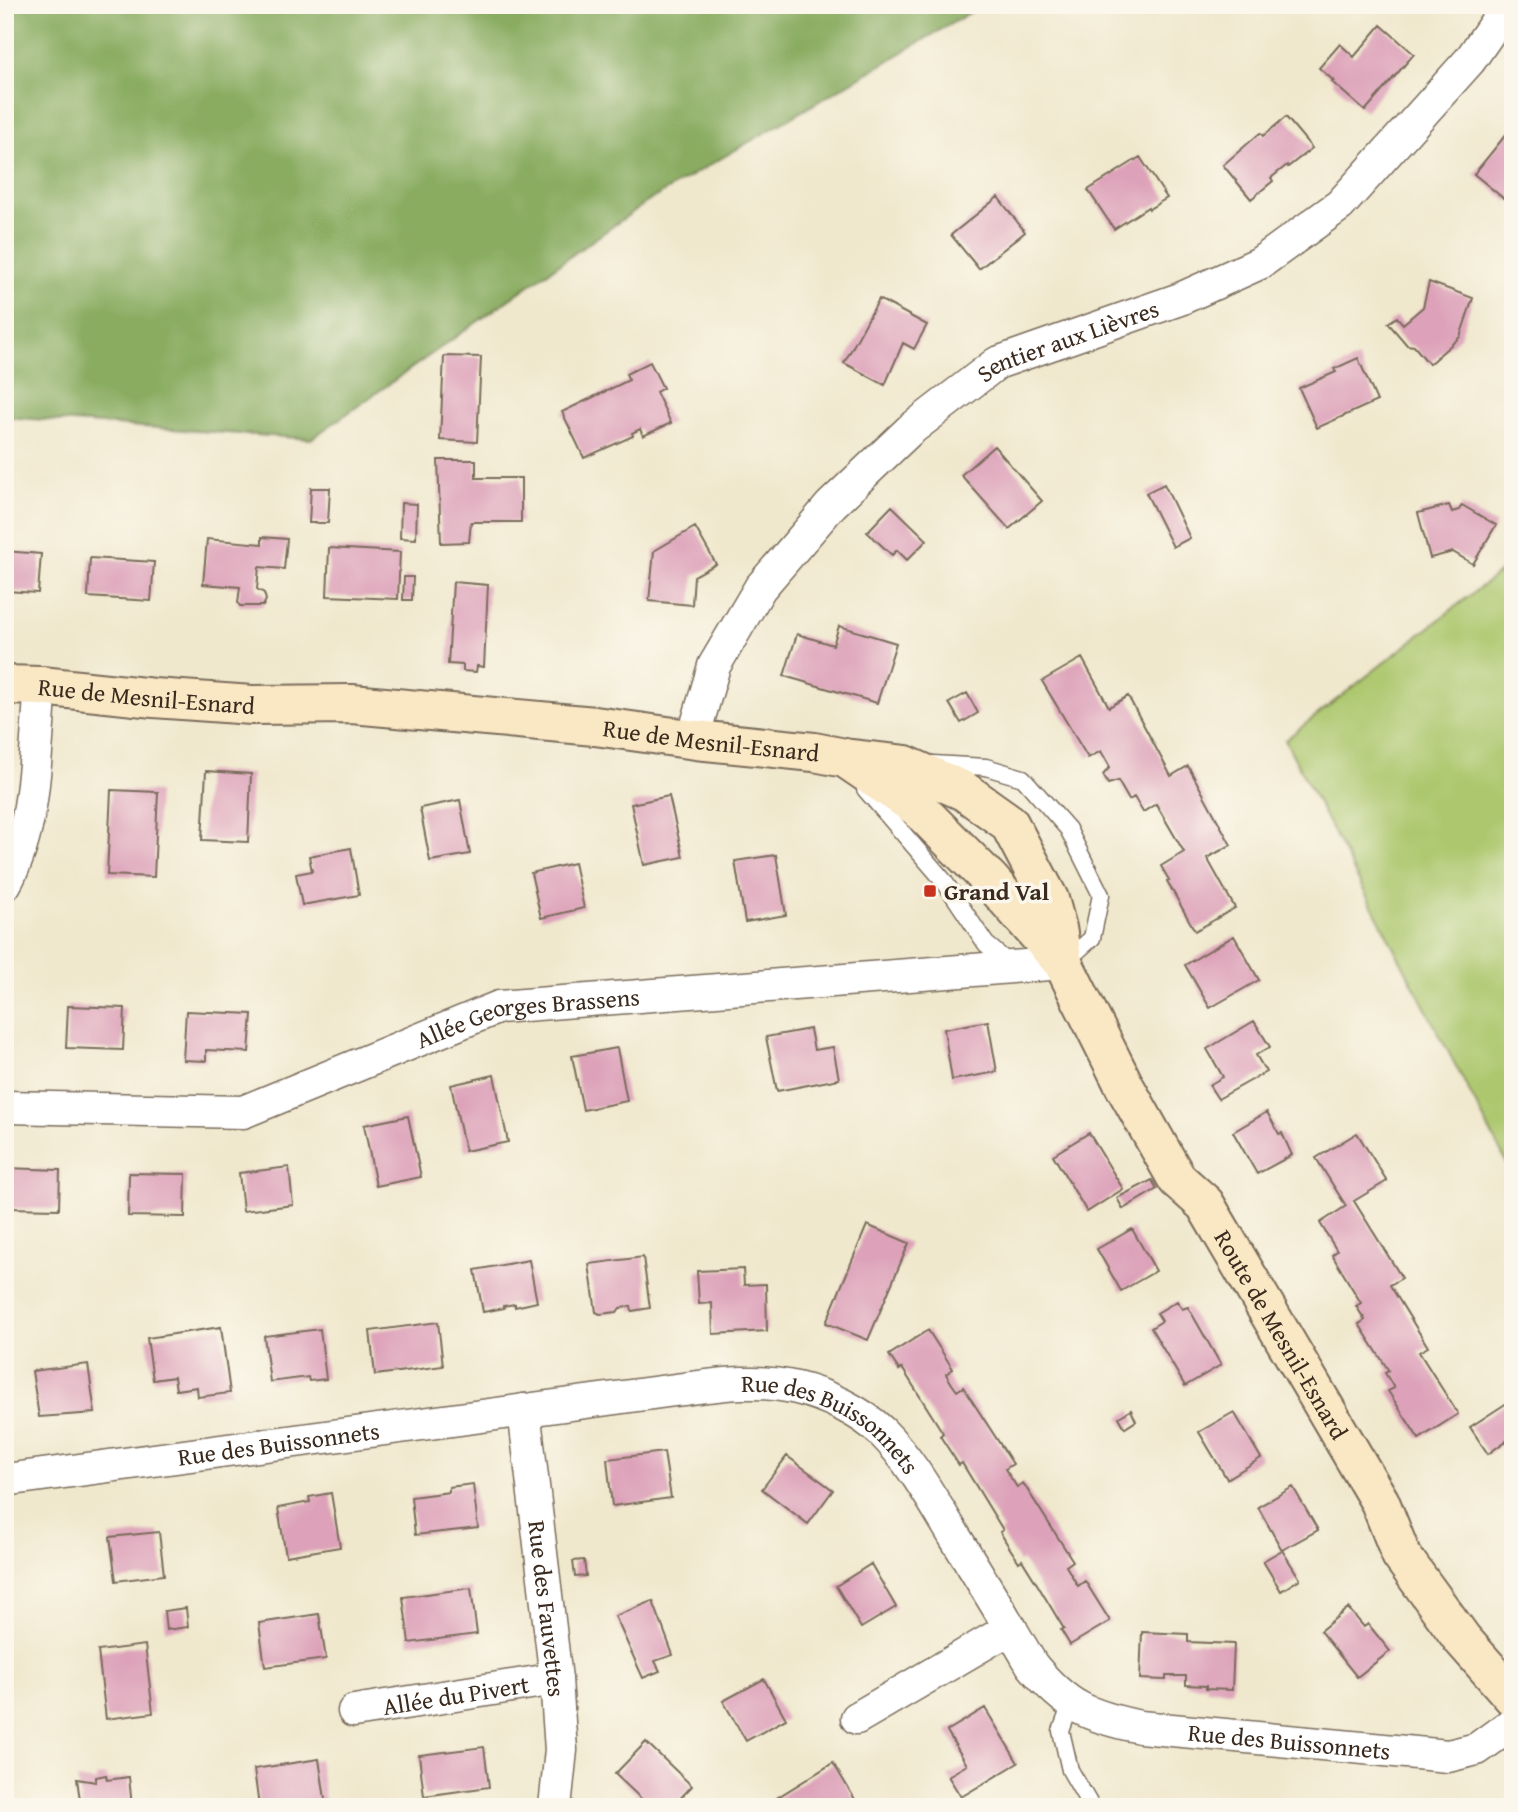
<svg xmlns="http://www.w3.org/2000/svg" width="1518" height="1812" font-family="'Gentium Book Plus',serif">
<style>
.green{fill:#acc76d;stroke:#747846;stroke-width:2}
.forest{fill:#89ac60;stroke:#626b3f;stroke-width:2}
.building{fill:#dda2b9}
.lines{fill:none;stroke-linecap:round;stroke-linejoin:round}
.lane-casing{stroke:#7a6c5b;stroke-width:19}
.street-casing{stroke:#7a6c5b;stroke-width:35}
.secondary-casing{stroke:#7a6c5b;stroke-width:42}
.lane{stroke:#fff;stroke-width:16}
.street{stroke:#fff;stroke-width:32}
.secondary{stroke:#fae7c3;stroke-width:38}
.poi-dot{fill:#c8321e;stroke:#fbf7ec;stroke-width:2.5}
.labels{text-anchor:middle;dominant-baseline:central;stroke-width:7;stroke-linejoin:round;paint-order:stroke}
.street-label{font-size:24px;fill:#3b2a1e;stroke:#fbf7ec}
.poi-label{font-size:24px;font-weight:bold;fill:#3b2a1e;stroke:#fbf7ec;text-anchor:start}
</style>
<rect width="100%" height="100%" fill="#fbf7ec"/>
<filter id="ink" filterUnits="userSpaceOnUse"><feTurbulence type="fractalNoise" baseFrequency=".0143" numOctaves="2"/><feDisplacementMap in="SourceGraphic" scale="14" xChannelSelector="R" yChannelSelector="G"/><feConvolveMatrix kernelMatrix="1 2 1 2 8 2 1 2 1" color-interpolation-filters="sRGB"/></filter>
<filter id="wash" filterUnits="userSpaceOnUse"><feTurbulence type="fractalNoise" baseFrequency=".00686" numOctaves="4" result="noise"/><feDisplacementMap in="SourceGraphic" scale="28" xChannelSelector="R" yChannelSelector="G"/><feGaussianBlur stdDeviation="1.57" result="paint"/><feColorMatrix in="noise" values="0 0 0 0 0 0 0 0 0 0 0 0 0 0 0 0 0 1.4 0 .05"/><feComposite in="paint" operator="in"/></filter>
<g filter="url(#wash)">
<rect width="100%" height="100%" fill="#f0e8cd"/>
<path class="green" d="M1513 551V1175L1285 740 1505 568Z"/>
<path class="forest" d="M5 5H983L650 200 311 439 5 417Z"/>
<g id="blocks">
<path class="building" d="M1381 25 1414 54 1365 111 1332 82 1334 81 1319 68 1340 44 1354 57Z
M1286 117 1312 148 1288 167 1287 165 1271 178 1273 181 1251 199 1223 165 1260 133 1263 136Z
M1508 132 1513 136V196L1508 202 1474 174Z
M1140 157 1167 198 1149 209 1148 207 1114 229 1088 190Z
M998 197 1025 232 979 269 951 235Z
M1429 282 1473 298 1460 337 1429 364 1414 346 1407 345 1388 323 1397 317 1403 324 1423 307Z
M879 299 927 325 914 349 903 343 885 385 844 363Z
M444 356 481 357 477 442 440 440Z
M1358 358 1377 401 1317 428 1299 388 1336 372 1334 369Z
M650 362 663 388 656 392 671 423 643 436 640 429 632 433 633 436 584 458 562 412 629 380 626 374Z
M994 446 1042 501 1009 529 961 475Z
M438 460H476V478H521V522H471L469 542 441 543Z
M1164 484 1190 538 1173 547 1146 493Z
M311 488H330L328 523H309Z
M401 503 417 504 416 539 400 538Z
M1449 505 1452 512 1459 510 1462 505 1496 525 1473 564 1453 552 1430 558 1418 513Z
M892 506 927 540 907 560 897 550 892 555 867 532Z
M695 527 716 564 694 576 692 605 649 601 654 551Z
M262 537 287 539 284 569 259 567 257 589 264 593 266 600 263 606H240L238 603 240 587 203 584 207 539 262 544Z
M329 548 400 552 398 599 327 596Z
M5 551 41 554 38 593 5 591Z
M90 558 154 562 151 601 88 597Z
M404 577H413L412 600H403Z
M453 582 488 585 484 667 477 666 476 672 463 671V665L448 664Z
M839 626 896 643 877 703 784 676 797 634 833 645Z
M1082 658 1109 707 1128 696 1171 776 1188 766 1231 845 1207 858 1235 908 1195 931 1167 881 1169 880 1161 866 1184 852 1156 804 1143 812 1134 797 1129 800 1118 781 1108 784 1103 775 1110 767 1101 751 1088 758 1042 681Z
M967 693 978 713 961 723 949 703Z
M206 771 251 774 248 842 202 840Z
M111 790 158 792 154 877 107 875Z
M669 796 683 857 644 865 631 804Z
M460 800 470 854 430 861 420 808Z
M351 848 359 895 302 905 296 874 312 871 309 856Z
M776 855 786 915 745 922 735 861Z
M574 863 584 908 541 918 531 873Z
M1234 936 1259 980 1210 1008 1185 965Z
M68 1006 125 1008 123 1050 66 1048Z
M186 1011 252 1014 249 1052 206 1050V1061L183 1060Z
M988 1021 997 1072 952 1080 944 1029Z
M1254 1021 1270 1047 1256 1055 1266 1072 1218 1099 1209 1085 1223 1077 1207 1049Z
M810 1029 814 1050 833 1047 839 1079 777 1091 766 1037Z
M617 1048 627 1101 583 1110 572 1056Z
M494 1075 508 1142 465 1151 451 1085Z
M1267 1112 1279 1134 1282 1133 1292 1155 1257 1174 1233 1132Z
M408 1116 421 1177 376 1186 364 1125Z
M1089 1133 1123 1189 1087 1212 1053 1155Z
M1357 1133 1387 1181 1354 1201 1402 1278 1390 1285 1428 1347 1419 1352 1458 1414 1419 1439 1388 1391 1394 1388 1385 1373 1389 1371 1359 1324 1365 1320 1356 1306 1361 1303 1332 1255 1337 1251 1320 1223 1346 1206 1316 1158Z
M289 1167 293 1205 243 1211 239 1173Z
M5 1168 60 1170 59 1209 5 1208Z
M129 1173 186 1174 185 1217 128 1216Z
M1152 1180 1157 1189 1123 1209 1117 1198Z
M867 1225 909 1243 868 1340 826 1323Z
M1132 1229 1156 1271 1121 1291 1097 1249Z
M643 1257 650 1308 632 1311 631 1306 620 1308 617 1312 600 1314 596 1312 589 1264Z
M529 1260 537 1302 515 1307V1304L503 1306 504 1308 483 1312 475 1270Z
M743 1269 744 1285 766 1284 767 1331 713 1334 712 1303 699 1304 697 1271Z
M1177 1301 1182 1309 1188 1307 1221 1365 1185 1386 1151 1328 1162 1321 1157 1313Z
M438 1322 443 1366 375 1375 370 1331Z
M221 1327 230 1393 198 1397 197 1387 176 1390 174 1377 153 1380 147 1338Z
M320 1329 326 1379 309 1381 308 1377 270 1382 264 1336Z
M928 1330 953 1369 946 1374 952 1384 957 1391 963 1387 1013 1464 1005 1469 1017 1487 1023 1483 1073 1561 1066 1566 1078 1586 1085 1581 1110 1621 1070 1645 1061 1630 1064 1629 1037 1584 1022 1560 1019 1562 1009 1547 1000 1532 1003 1530 962 1463 959 1465 940 1436 943 1433 902 1368 899 1370 889 1355Z
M88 1364 95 1413 39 1417 32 1371Z
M1513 1399V1451L1506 1441 1488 1454 1470 1427Z
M1131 1410 1136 1421 1125 1428 1119 1417Z
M1234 1412 1261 1458 1227 1479 1199 1432Z
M664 1452 671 1498 612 1506 607 1459Z
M787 1456 833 1490 808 1524 762 1489Z
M473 1484 478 1528 415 1535 411 1497 449 1492V1487Z
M1293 1487 1318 1530 1282 1550 1258 1507Z
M331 1493 340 1547 286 1556 278 1508 310 1502 309 1497Z
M159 1532 164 1575 116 1581 110 1537Z
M1282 1550 1300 1579 1281 1591 1263 1561Z
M584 1560 586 1576 575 1577 573 1561Z
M871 1564 896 1607 861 1628 836 1586Z
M471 1588 477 1634 409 1643 403 1597Z
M653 1601 673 1655 655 1661 660 1671 643 1678 615 1616Z
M186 1608 188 1627 166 1630 164 1611Z
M1348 1608 1364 1627 1368 1624 1390 1651 1357 1677 1320 1631Z
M319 1614 326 1659 265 1667 259 1623Z
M1142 1632 1188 1634V1642L1234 1644 1232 1690 1206 1689V1686L1186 1685V1676H1166V1680L1140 1679Z
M145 1645 153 1713 106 1719 98 1651Z
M764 1679 786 1719 746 1741 723 1701Z
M985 1708 1018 1763 961 1797 948 1776 967 1765 947 1731Z
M646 1742 692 1786 672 1807H650L615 1774Z
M484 1747 489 1787 424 1796 419 1755Z
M319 1759 326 1806 259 1807 254 1769Z
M833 1763 856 1801 846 1807H762Z
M106 1775 107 1780 129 1777 132 1807H81L77 1779 96 1782V1777Z"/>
</g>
</g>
<g filter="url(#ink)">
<use href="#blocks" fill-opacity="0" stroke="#7a6c5b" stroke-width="2"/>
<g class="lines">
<defs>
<path id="lane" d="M933 764 986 767 1023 778 1068 829 1101 895 1092 938 1065 962
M865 789 944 881 986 944 1011 965
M1071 1704 1061 1731 1070 1770 1089 1803 1085 1807"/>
<g id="street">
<path id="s1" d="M696 740 698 721 714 666 760 588 831 505 910 430 997 363 1180 299 1260 263 1340 205 1470 60 1508 5"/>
<path d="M5 884C37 828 35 748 41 686"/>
<path id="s2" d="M5 1107 243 1112 499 1007 1063 963"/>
<path id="s3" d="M524 1410 556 1679 561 1750 555 1807"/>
<path id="s4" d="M5 1480 675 1390C715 1385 757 1378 797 1388 826 1395 860 1411 882 1432 912 1462 933 1501 955 1537 981 1579 1007 1622 1032 1665 1066 1707 1088 1716 1140 1727L1448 1756 1477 1749 1513 1723"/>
<path id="s5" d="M354 1711 556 1679"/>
<path d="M857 1718 1011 1628"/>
</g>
<g id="secondary">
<path id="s6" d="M5 685 41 686 154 698 252 705 352 704 595 726 696 740 814 752 845 758 917 807 990 880 1063 963 1125 1087 1177 1179 1205 1204 1380 1502 1401 1555 1462 1639 1513 1697"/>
<path d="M850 759 905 765 964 791 1009 823 1049 899 1057 928 1062 958"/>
</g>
</defs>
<use href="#lane" class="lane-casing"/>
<use href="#street" class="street-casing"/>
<use href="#secondary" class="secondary-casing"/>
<use href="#lane" class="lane"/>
<use href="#street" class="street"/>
<use href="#secondary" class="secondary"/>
</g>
</g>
<rect class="poi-dot" x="923" y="884" width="14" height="14" rx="3.5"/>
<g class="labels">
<g class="street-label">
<text stroke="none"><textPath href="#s1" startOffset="569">Sentier aux Lièvres</textPath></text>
<text stroke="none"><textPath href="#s6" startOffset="142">Rue de Mesnil-Esnard</textPath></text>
<text stroke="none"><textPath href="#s6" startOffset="709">Rue de Mesnil-Esnard</textPath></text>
<text stroke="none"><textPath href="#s2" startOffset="541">Allée Georges Brassens</textPath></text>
<text stroke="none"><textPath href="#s6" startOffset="1578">Route de Mesnil-Esnard</textPath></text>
<text stroke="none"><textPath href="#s4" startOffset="844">Rue des Buissonnets</textPath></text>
<text stroke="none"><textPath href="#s4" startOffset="276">Rue des Buissonnets</textPath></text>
<text stroke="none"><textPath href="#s3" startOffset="200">Rue des Fauvettes</textPath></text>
<text stroke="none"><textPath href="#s5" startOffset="103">Allée du Pivert</textPath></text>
<text stroke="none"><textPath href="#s4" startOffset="1451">Rue des Buissonnets</textPath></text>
</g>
<g class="poi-label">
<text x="944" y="891">Grand Val</text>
</g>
</g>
<rect width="1518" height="1812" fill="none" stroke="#fbf7ec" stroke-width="28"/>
</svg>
